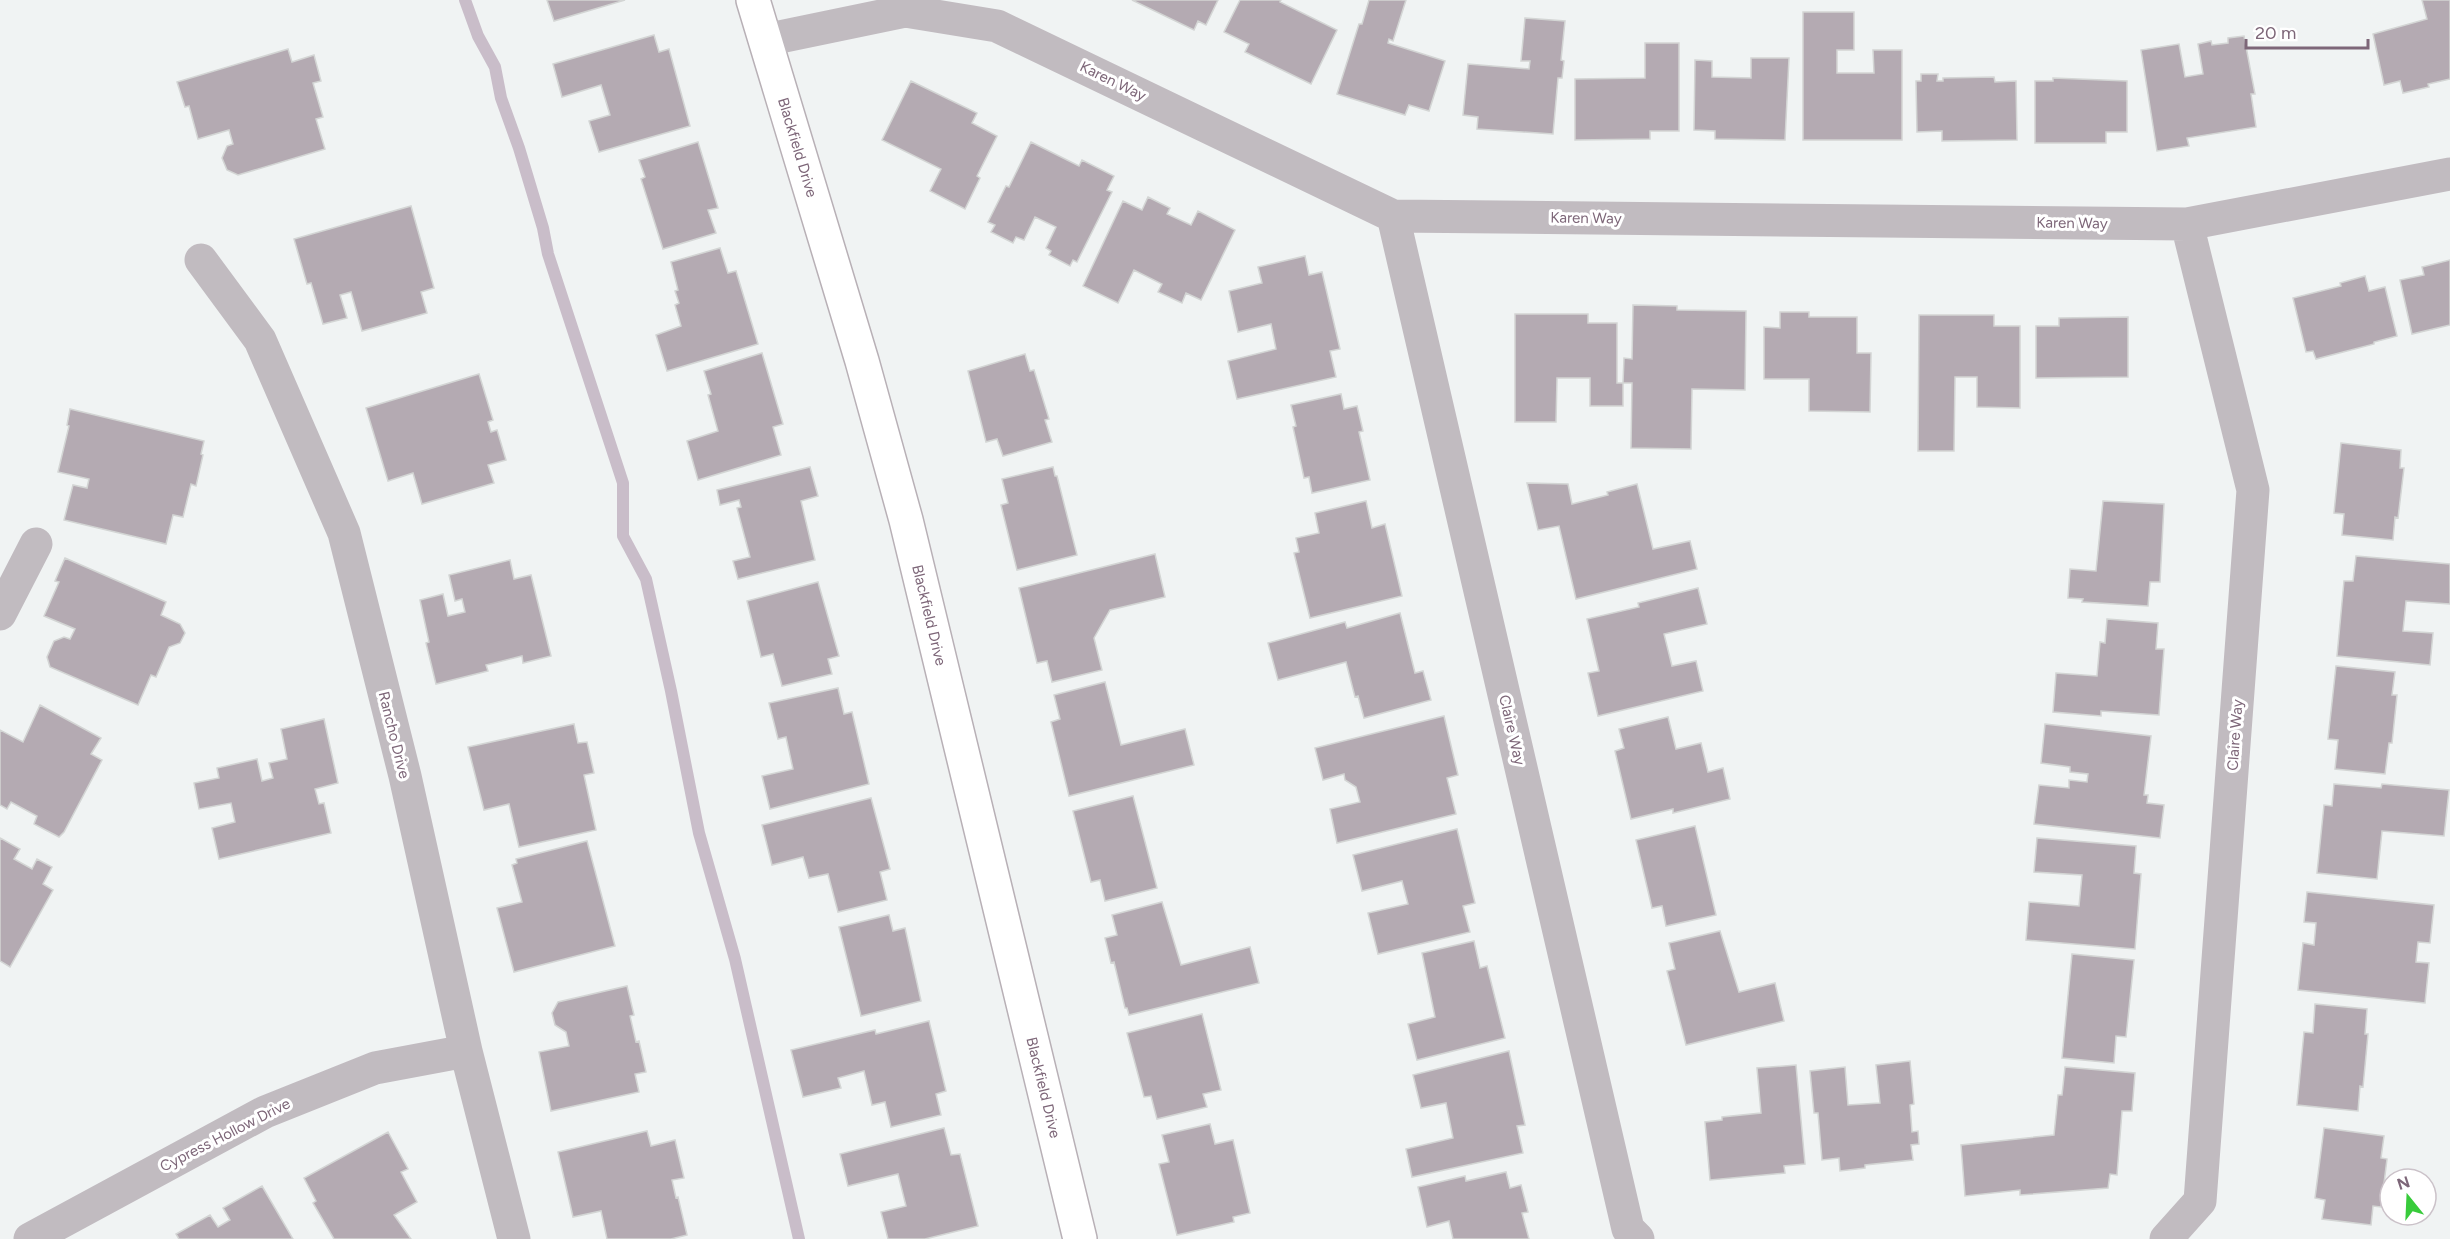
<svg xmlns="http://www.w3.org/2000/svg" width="2450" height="1239" font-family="Figtree,sans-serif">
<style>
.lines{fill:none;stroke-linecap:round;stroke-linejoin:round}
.stream{stroke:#c9bdc9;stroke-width:12}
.building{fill:#b4aab2;stroke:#d3d5d4;stroke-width:1.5}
.secondary-casing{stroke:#b8b0b6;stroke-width:36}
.street{stroke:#c1bbc0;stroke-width:33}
.secondary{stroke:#fff;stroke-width:33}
.labels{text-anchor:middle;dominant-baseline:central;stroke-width:6;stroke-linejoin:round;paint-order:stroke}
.street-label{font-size:15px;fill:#7d6678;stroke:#fff}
</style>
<rect width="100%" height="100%" fill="#f0f3f3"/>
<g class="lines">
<path class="stream" d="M465 0 478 36 495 67 501 98 519 148 543 228 548 254 623 483V536L646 579 671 691 699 833 735 959 799 1239"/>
</g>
<path class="building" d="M547 0H625L554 21Z
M1132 0H1218L1206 25 1198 21 1194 30Z
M1240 0H1281L1280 2 1337 30 1311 84 1245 52 1249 44 1224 32Z
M1369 0H1406L1393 41 1389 39 1388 43 1445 61 1429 111 1409 105 1405 115 1337 94 1359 24H1362Z
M2422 0H2450V79L2428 84 2429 87 2403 93 2400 81 2384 85 2373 34 2427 19Z
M1803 12H1854V50H1837V73H1874L1873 50H1902V140H1803Z
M1525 18 1565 21 1561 60 1564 61 1562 78H1558L1553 134 1477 129 1478 117 1463 115 1468 64 1529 69 1530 61H1521Z
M654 35 659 52 669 49 690 126 599 152 589 121 610 115 601 85 562 97 553 64Z
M2244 36 2255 94H2251L2256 127 2187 138 2189 146 2157 151 2141 50 2179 44 2185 77 2203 74 2198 44 2211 41 2212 45 2228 43V38Z
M1645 43H1679V131H1650V139L1575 140V79L1645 78Z
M288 49 292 62 314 55 321 81 313 83 323 117 316 119 325 149 238 175 227 170 222 158 227 146 233 144 229 130 198 139 189 106 185 107 177 82Z
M1751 58H1789L1785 140 1715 139V131L1694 130 1695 60 1712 61V77L1751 78Z
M1921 74H1938L1937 81H1943V78L1994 77 1995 82 2016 81 2017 140 1942 141V131L1917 132 1916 81H1921Z
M2053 78 2127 81V132H2106V143H2035V81H2053Z
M911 81 977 113 972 123 997 136 977 176 980 178 965 209 930 191 941 169 882 140Z
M698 142 718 208 708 210 716 233 663 249 641 179 645 177 639 160Z
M1031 142 1079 166 1082 160 1114 176 1107 190 1112 192 1077 262 1073 260 1070 266 1049 255 1051 251 1046 248 1056 227 1035 217 1024 240 1016 237 1013 243 991 232 995 225 988 222 1006 186 1009 187Z
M1148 197 1170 208 1167 214 1191 225 1198 211 1235 230 1201 300 1186 293 1182 303 1158 292 1162 284 1134 270 1118 303 1083 286 1123 201 1142 210Z
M411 206 434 288 421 292 427 313 362 331 351 292 340 295 347 318 323 324 311 283 307 284 294 239Z
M720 248 728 273 736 271 758 344 667 371 656 335 681 326 675 305 679 303 675 291 678 290 671 262Z
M1305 256 1309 275 1322 272 1340 349 1330 351 1336 377 1237 399 1228 361 1276 349 1271 324 1238 332 1229 291 1262 283 1258 267Z
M2450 260V325L2412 334 2400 280 2424 275 2422 267Z
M2365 276 2369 291 2385 287 2397 336 2374 342V344L2316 359 2313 351 2306 352 2293 298 2341 286 2340 283Z
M1633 305 1677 306V310L1746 311 1745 390 1692 389 1691 449 1631 448 1632 383H1623L1624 358 1632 359Z
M1780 312H1809V317H1857V353H1871L1870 412 1809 411V379H1764V327L1780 328Z
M1515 314H1588V323H1617V383H1623V406H1590V378H1557L1556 422H1515Z
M1919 315H1994V326H2020V408L1977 407V377H1955L1954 451H1918Z
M2128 317V377L2036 378V326H2059V318Z
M762 353 783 424 773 427 781 455 698 480 687 441 718 431 708 395 711 394 704 371Z
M1025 354 1030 371 1034 370 1049 419 1045 420 1052 442 1003 456 997 439 986 442 968 371Z
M479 374 493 420 488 422 491 432 497 430 506 460 488 465 494 483 422 504 413 473 388 481 366 408Z
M1341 394 1344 409 1357 406 1363 431 1359 432 1370 480 1312 493 1309 477 1304 478 1293 427 1296 426 1291 405Z
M70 409 204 441 201 454 203 455 196 486 191 484 183 517 173 515 166 544 64 520 73 485 87 488 89 479 58 472 69 426 67 425Z
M2341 443 2401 450 2400 468H2404L2398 518 2395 517 2393 540 2342 535 2344 514 2334 513Z
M810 467 818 496 801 501 815 560 738 579 733 561 750 557 737 508 741 507 739 500 720 505 717 490Z
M1053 467 1055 476H1057L1077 555 1017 570 1001 505 1008 503 1002 479Z
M1527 483 1568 484 1572 504 1608 495 1607 492 1637 484 1653 549 1690 541 1697 569 1576 599 1559 526 1538 530Z
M1366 501 1372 528 1385 524 1402 596 1310 618 1294 553 1299 552 1296 538 1319 533 1315 513Z
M2103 501 2164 504 2160 582H2150L2148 606 2082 602 2083 599 2068 598 2070 569 2096 571Z
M1155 554 1165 597 1110 610 1094 638 1102 670 1052 682 1047 661 1037 663 1019 588Z
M2356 556 2450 564V604L2406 601 2403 631 2433 633 2430 665 2337 656 2344 581H2353Z
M65 558 166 602 161 615 180 624 185 633 180 643 169 647 156 677 151 675 138 705 50 667 47 657 54 641 64 637 70 639 75 629 44 616 59 582 55 581Z
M510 560 514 579 531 575 551 656 523 663 522 656 486 665 488 671 436 684 426 643 429 642 420 600 443 594 448 616 465 612 462 599 455 601 449 575Z
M818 582 839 656 828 659 832 674 782 686 773 654 761 657 747 601Z
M1698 588 1707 624 1664 634 1672 666 1696 661 1703 691 1598 716 1588 673 1599 671 1587 619 1639 607 1638 603Z
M1400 613 1415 673 1423 671 1431 700 1364 718 1358 696 1355 697 1346 662 1278 680 1268 643 1345 622 1347 628Z
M2107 619 2158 623 2156 649H2164L2159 715 2101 711V716L2053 712 2056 673 2097 676 2100 642 2105 643Z
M2336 666 2395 672 2392 695H2397L2392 743H2389L2385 774 2335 769 2338 740 2328 739Z
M1105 682 1121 745 1185 729 1194 765 1069 796 1051 722 1060 719 1054 695Z
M838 688 844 714 852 712 869 784 770 809 762 776 793 769 786 737 778 739 769 703Z
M40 705 101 738 91 754 102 760 64 832 59 837 34 824 37 816 11 802 7 809 0 805V730L23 742Z
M1444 716 1458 775 1447 778 1456 814 1337 843 1330 809 1360 802 1356 787 1345 780 1344 774 1323 780 1315 748Z
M1668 717 1676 749 1701 743 1708 772 1723 768 1730 799 1673 813V809L1631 819 1615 751 1624 748 1619 729Z
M324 719 338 783 315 789 319 804 324 803 331 833 219 859 212 828 235 822 231 803 199 809 194 783 219 778 217 768 257 759 262 781 273 778 269 763 287 759 281 729Z
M574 724 578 743 587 742 594 773 584 775 596 830 519 847 509 804 484 810 468 747Z
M2045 724 2151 736 2144 795H2148L2147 803 2164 805 2160 838 2034 824 2039 785 2069 788V780L2087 782 2088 774 2070 772V767L2041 763Z
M2334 784 2381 788 2382 784 2449 790 2444 836 2382 831 2377 879 2317 873 2324 805 2332 806Z
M1133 796 1157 888 1105 901 1100 880 1091 882 1073 811Z
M871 798 890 869 880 872 887 900 838 912 828 874 809 878 803 857 772 865 762 825Z
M1695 826 1716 915 1666 926 1662 906 1652 908 1636 840Z
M1457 829 1475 903 1463 906 1470 932 1378 954 1368 913 1408 904 1402 881 1362 891 1353 855Z
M0 838 20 849 14 859 32 869 37 859 52 867 43 884 53 890 10 967 0 961Z
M2037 838 2136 846 2134 873 2141 874 2135 949 2026 940 2029 902 2079 906 2082 875 2034 872Z
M587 841 615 946 514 972 497 908 522 902 512 865 517 863 516 859Z
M2307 892 2434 905 2430 943 2418 942 2416 962 2429 963 2425 1003 2298 990 2303 943 2314 945 2316 923 2304 922Z
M1162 902 1181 965 1250 947 1259 983 1129 1015 1127 1008H1125L1114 962 1111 963 1105 938 1117 935 1112 915Z
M889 915 893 931 905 928 921 1001 861 1016 839 927Z
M1720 931 1739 992 1775 983 1784 1021 1686 1045 1667 971 1675 969 1669 943Z
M1474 941 1480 968 1487 966 1505 1038 1417 1060 1408 1024 1435 1017 1422 953Z
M2072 954 2134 960 2126 1037 2116 1036 2114 1063 2062 1058Z
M627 986 634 1015 630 1016 636 1042 639 1041 646 1072 635 1074 639 1092 551 1111 539 1052 569 1046 566 1032 555 1025 552 1013 558 1002Z
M2315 1004 2367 1009 2365 1034H2368L2363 1087 2360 1086 2358 1111 2297 1105 2304 1032 2313 1033Z
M1202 1014 1221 1090 1203 1094 1207 1107 1157 1119 1151 1096 1144 1097 1127 1033Z
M929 1021 946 1091 936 1094 941 1115 891 1127 885 1102 872 1105 864 1071 838 1078 841 1088 803 1097 791 1050 875 1030 876 1034Z
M1509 1051 1525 1125 1517 1126 1523 1153 1412 1177 1406 1149 1453 1138 1446 1103 1421 1108 1413 1075Z
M1910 1061 1914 1104 1910 1105 1912 1132 1918 1131 1919 1144 1911 1145 1913 1160 1865 1165V1168L1840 1171 1839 1158 1822 1160 1818 1113H1814L1810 1071 1845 1067 1848 1105 1880 1103 1876 1065Z
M1796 1065 1805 1164 1784 1166 1785 1173 1710 1180 1705 1122 1722 1120V1117L1761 1113 1757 1068Z
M2065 1067 2135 1073 2132 1111H2122L2117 1175 2110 1174 2108 1188 2020 1195V1190L1965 1196 1961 1145 2054 1135 2058 1095H2062Z
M1210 1124 1215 1144 1233 1140 1250 1213 1233 1217 1234 1222 1177 1235 1159 1164 1169 1162 1162 1135Z
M944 1128 951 1155 960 1154 978 1226 925 1239H888L881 1212 906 1206 898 1174 848 1186 840 1154Z
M2324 1128 2384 1136 2381 1158 2387 1159 2381 1207 2373 1206 2371 1225 2322 1219 2325 1200 2315 1198Z
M647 1131 651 1146 675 1140 684 1178 672 1180 676 1198 678 1197 687 1235 671 1239H607L601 1211 573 1217 558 1152Z
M388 1132 408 1169 401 1172 417 1202 394 1215 411 1239H334L313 1203 316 1201 304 1178Z
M1506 1172 1510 1188 1521 1185 1528 1212 1522 1213 1529 1239H1453L1449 1221 1427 1227 1418 1187 1465 1176 1466 1181Z
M262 1186 293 1239H179L176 1234 210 1215 218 1227 230 1220 223 1208Z"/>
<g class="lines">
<defs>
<g id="secondary">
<path id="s1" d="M753 0 862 361 906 520 1080 1239"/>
</g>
</defs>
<use href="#secondary" class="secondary-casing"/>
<path class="street" d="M765 40 905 11 997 26 1393 216 2187 224 2450 174
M1393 216 1628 1229 1638 1239
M201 260 260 340 344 533 405 776 466 1051 514 1239
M0 614 36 544
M30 1239 265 1112 375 1068 466 1051
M2166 1239 2200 1201 2253 490 2187 224"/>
<use href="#secondary" class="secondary"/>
</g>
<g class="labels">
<g class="street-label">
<text transform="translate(1113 81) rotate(26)">Karen Way</text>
<text stroke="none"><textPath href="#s1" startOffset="154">Blackfield Drive</textPath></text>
<text transform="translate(1586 218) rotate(1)">Karen Way</text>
<text transform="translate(2072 223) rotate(1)">Karen Way</text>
<text stroke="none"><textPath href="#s1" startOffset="640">Blackfield Drive</textPath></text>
<text transform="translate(1512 730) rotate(77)">Claire Way</text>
<text transform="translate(394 735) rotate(76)">Rancho Drive</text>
<text transform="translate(2235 735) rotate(-86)">Claire Way</text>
<text stroke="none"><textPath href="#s1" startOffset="1126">Blackfield Drive</textPath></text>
<text transform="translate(225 1135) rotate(-27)">Cypress Hollow Drive</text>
</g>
</g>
<g transform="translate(2408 1197) rotate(342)"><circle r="28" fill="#ffffff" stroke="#cbc2c9" stroke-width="1.5"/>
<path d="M0-4.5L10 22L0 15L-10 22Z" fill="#38cb3b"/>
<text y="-9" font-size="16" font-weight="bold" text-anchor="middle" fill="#7d6678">N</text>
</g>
<path d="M2246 39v9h122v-9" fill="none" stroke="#7d6678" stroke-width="3"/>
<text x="2255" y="39" font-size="18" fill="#7d6678" stroke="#ffffff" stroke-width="4.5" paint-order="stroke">20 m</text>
</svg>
